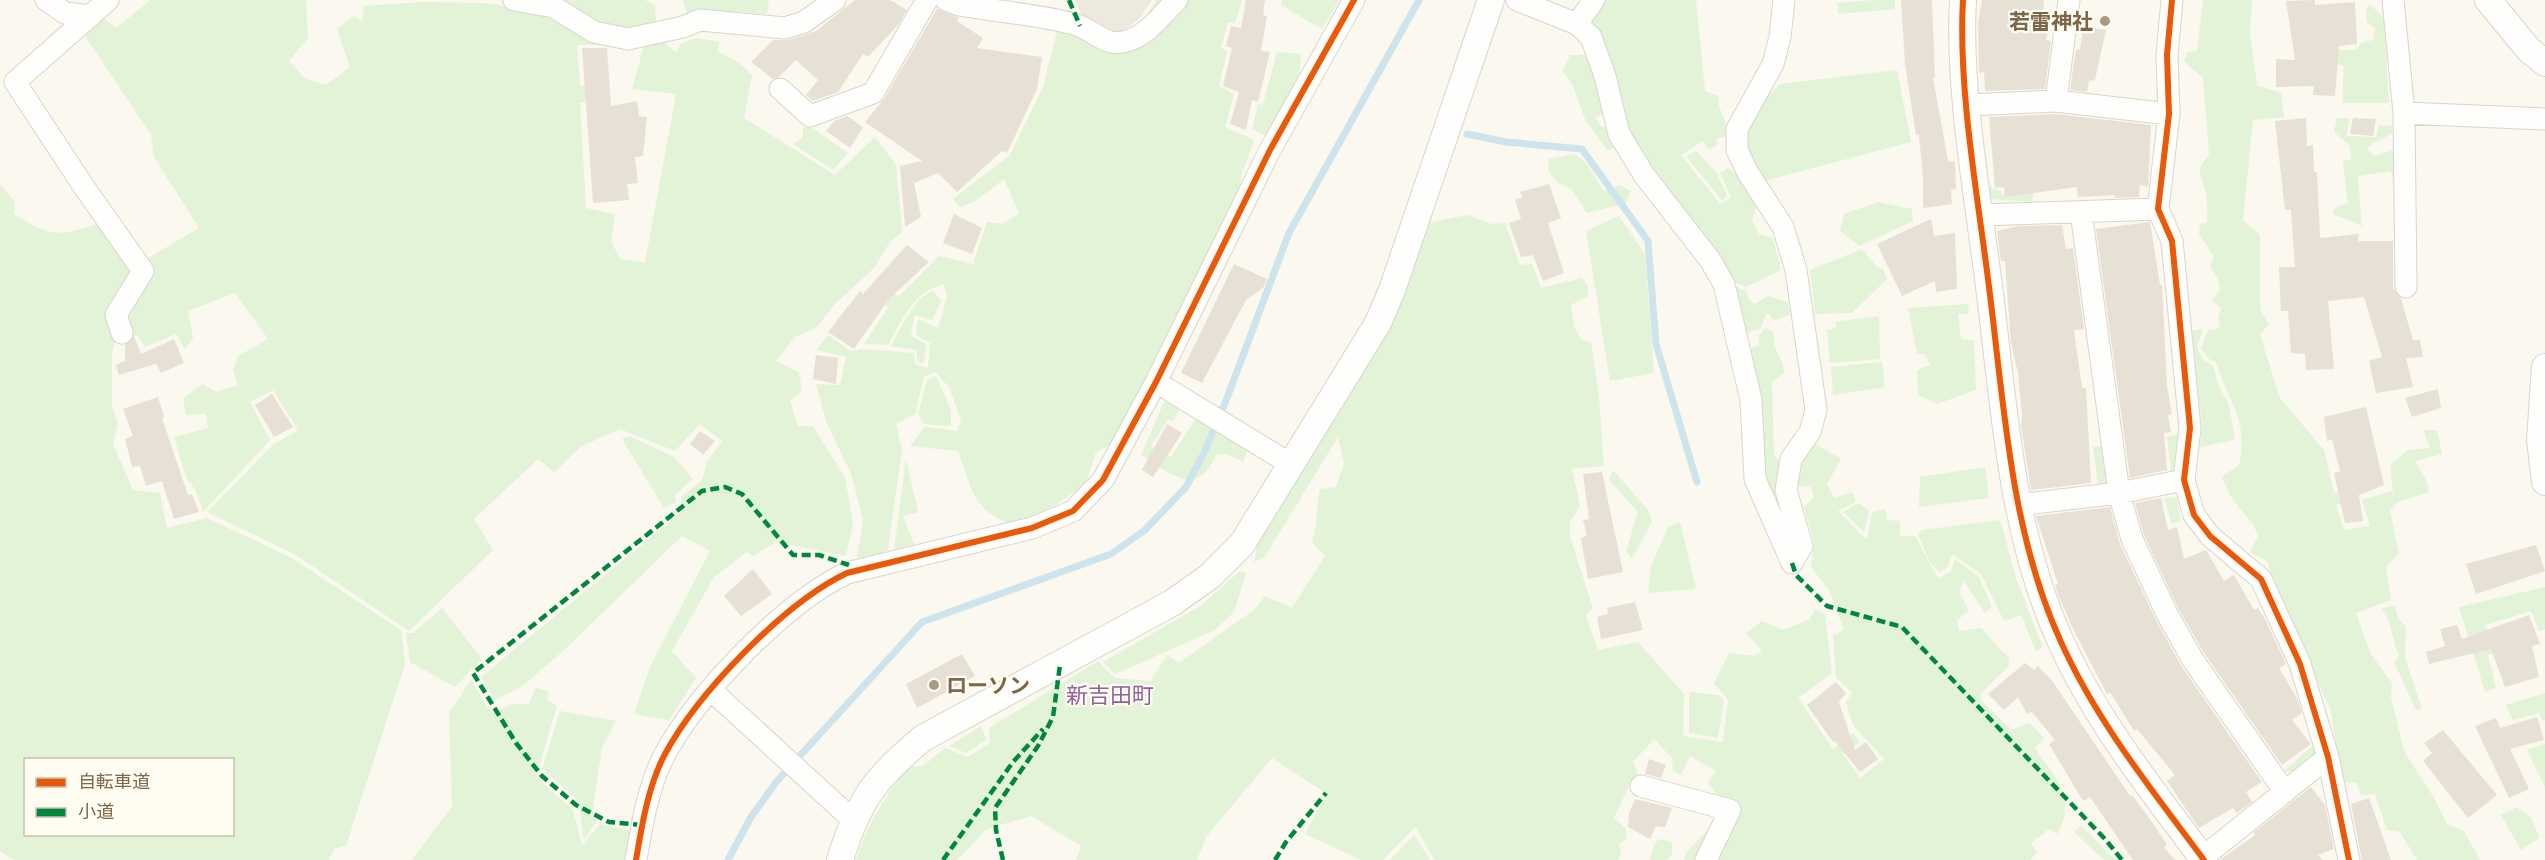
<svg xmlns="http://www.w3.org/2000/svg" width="2545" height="860" font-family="'Noto Sans','Noto Sans JP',sans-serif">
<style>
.industrial{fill:#ede9de}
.green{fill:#e2f3d8;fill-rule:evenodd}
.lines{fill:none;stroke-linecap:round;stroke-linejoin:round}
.stream{stroke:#cde4ed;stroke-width:7}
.building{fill:#e7e1d5}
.minor-casing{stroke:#dad5cc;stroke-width:23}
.tertiary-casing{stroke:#dad5cc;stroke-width:28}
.minor{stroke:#fefefd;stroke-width:21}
.tertiary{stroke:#fefefd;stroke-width:26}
.quiet{stroke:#00873e;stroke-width:4.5;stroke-dasharray:9 4.5;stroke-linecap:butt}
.cycleway-casing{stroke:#fffcf2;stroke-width:10}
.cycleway{stroke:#e8590c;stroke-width:6}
.poi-dot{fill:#a99982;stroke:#fffcf2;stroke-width:2}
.labels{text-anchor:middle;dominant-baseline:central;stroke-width:4.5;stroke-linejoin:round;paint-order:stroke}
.poi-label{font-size:21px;font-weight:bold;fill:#7e6648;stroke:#fffcf2;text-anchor:end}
.neighbourhood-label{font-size:22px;fill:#91619a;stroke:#fffcf2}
</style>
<rect width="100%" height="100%" fill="#faf8ef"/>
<path class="industrial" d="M1075 0H1152L1138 20 1118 35 1084 21Z"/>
<path class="green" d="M151 0H306L308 38 289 61 306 79 326 85 350 67 337 29 354 16 362 21 364 6 423 2 484 3 551 12 608 45H577L580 86 605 87 604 100 580 103 586 208 615 214 611 241 620 259 645 263 676 94 632 89 645 42 660 40 677 53 680 44 696 38 720 42 717 51 739 63 752 75 744 118 835 175 875 137 896 165 902 232 890 242 874 268 833 306 816 328 795 337 776 361 799 372 802 391 790 401 798 426H813L845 478 853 523 846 556 776 542 753 556 747 552 714 577 672 651 696 678 669 720 634 714 650 667 710 551 682 536 562 652 521 687 495 700 481 677 683 511 681 497 702 480 707 462 722 441 700 424 675 451 620 429 582 446 554 472 538 459 474 519 493 550 409 631 296 555 207 512 273 445 298 430 273 390 250 402 270 440 203 512 196 491 186 477 174 437 208 428 206 414 186 415 183 398 203 384 216 392 238 385 233 370 238 356 268 339 235 293 188 311 193 338 185 349 176 334 145 347 137 335 126 341 123 316 143 261 199 228 154 157 151 135 85 36 103 18 116 28Z
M559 0H645L655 5 656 21 624 31 591 22Z
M683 0H769L767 14 707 10 687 13Z
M1156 0H1242L1235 23 1228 22 1221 47 1227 52 1219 86 1234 94 1225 127 1254 140 1242 173 1240 186 1113 444 1096 452 1085 485 1052 507 1012 524C972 511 971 486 958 451L910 446 925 427 957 431 961 421 949 387 935 372 924 377 915 414 896 424 902 449 888 550 867 559 857 557 863 520 851 474 826 421 816 384 840 385 846 357 816 350 828 335 850 351 861 349 914 353 915 364 928 368 930 343 916 335 918 319 938 328 947 298 944 284C913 292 903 318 888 345L864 344 888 308 880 299 887 291 899 296 939 256 973 264 987 222 1002 224 1019 213 1004 179 974 202 960 207 953 199 1010 155 1043 87 1058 27 1098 43 1142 23Z
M1282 0H1339L1322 29 1281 5Z
M1601 0H1696L1705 91 1718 96 1719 106 1730 135 1717 138V146L1708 149 1703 141 1681 155 1720 204 1731 197 1720 173 1728 168 1735 173 1757 206 1752 220 1759 234 1773 238 1781 270 1746 287 1735 282 1624 133 1585 24Z
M1874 0H1895V9L1838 14 1837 3Z
M2203 0H2252L2250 35 2257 85 2281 93 2284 117 2253 120 2243 220 2260 235V309L2269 324 2260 335 2280 398 2324 450 2334 492 2342 493 2344 503 2336 505 2344 530 2370 526 2362 500 2393 491 2390 465 2408 450 2430 448 2423 430H2437L2442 454 2415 461 2426 480 2429 492 2398 502 2390 511 2399 554 2386 566 2391 600 2356 613 2370 653 2392 683 2391 697 2404 751 2434 798 2447 824 2464 831 2480 860H2417L2400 832 2387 830 2375 794 2361 795 2356 782 2341 784 2331 711 2278 596 2267 561 2250 552 2258 536 2253 524 2232 499 2222 477 2239 465C2249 417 2228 404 2216 362L2209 359 2201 348 2208 330 2220 328 2218 318 2221 308 2212 300 2220 290 2217 277 2210 267 2214 257 2199 234 2200 224 2207 223C2207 213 2208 203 2206 194 2202 174 2193 173 2209 155L2203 78 2184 61 2187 52 2197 51Z
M2370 4 2384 18 2389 103H2342L2344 66 2331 62V50H2356L2361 43 2373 40 2375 29 2367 22 2366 9Z
M1277 52 1301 54 1299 77 1266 136 1252 129 1258 104 1263 105Z
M1570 55H1587L1607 111 1595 118 1602 127H1611L1618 144 1608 151 1585 119 1573 86 1563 71Z
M1897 70 1911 142 1764 181 1744 147 1747 126 1760 104 1780 84Z
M2337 118H2349L2347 136 2376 137 2379 125 2393 126 2392 134 2372 143 2367 149 2374 156 2397 149 2398 218 2391 171 2358 176 2362 226 2333 214 2335 207 2348 204 2343 161 2351 159 2350 146 2334 132Z
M810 126 848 153 833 170 793 144 803 138V128Z
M1696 151 1717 173 1727 196 1722 201 1686 156Z
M1575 154 1588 165 1604 192 1619 185 1631 191 1625 204 1587 213 1571 189 1557 182 1548 171 1549 159Z
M0 184 15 202 14 214C52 237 54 237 97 224L136 270 112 353V406L118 424 113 444 133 490 160 493 167 528 207 518 290 557 401 630 405 664 346 846 334 849 329 860H14L0 851ZM26 760H232V834H26Z
M1991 185 1993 189 2001 191 2002 194 2033 193V202L1990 199 1987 191Z
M1878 202 1912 209 1913 221 1859 246 1840 231 1844 214Z
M1467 215 1492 224 1505 223 1520 265 1532 264 1541 288 1582 278 1588 286V296L1571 305 1574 327 1582 340 1591 342 1599 396 1604 466 1572 469 1580 506 1570 522V537L1593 608 1586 616 1598 650 1638 642 1684 694 1683 736 1723 742 1728 700 1714 683 1729 653 1754 656 1762 651 1746 633 1762 621 1783 630 1810 619 1815 609 1825 614 1832 673 1798 698 1833 749 1853 733 1860 742 1843 754 1860 778 1884 759 1853 725 1846 702 1852 693 1836 677 1833 635 1844 630 1829 590 1811 567 1814 542 1804 507 1814 497 1811 487 1795 486 1797 463 1813 443 1841 459 1827 484 1834 498 1852 492 1856 502 1838 511 1867 540 1872 512 1886 509 1887 520 1900 521V536H1915L1938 578 1951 572 1955 559 1979 577 1992 607 1985 613 1964 581 1959 591 1969 611 1957 620 1959 631 1981 628C1991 638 1998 649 2009 657L2008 667 1981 693V700L2011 730 2030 723 2044 738 2035 748C2055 778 2078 797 2057 834L2049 829 2031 843 2037 853 2030 860H1684L1687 851 1719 818 1716 795 1708 782 1716 771 1690 756 1681 775 1673 771 1672 758 1654 739 1633 762 1638 773 1628 788 1614 818 1625 828 1627 838 1619 844 1621 855 1618 860H1435L1415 827 1383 860H1361L1305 834 1327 794 1272 758 1206 837 1197 860H1076L1081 846 1031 816 987 829 957 860H856C868 823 885 796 909 766H923L945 748 968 757 990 743 989 728 1098 661 1115 678 1150 681 1167 655 1179 663 1254 610 1265 596 1292 608 1325 556 1312 542C1318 524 1316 507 1320 489L1336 487 1344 463 1338 437 1264 558 1254 562 1258 539 1332 424 1392 319 1427 223Z
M1619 216 1645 254 1654 373 1610 381 1586 231Z
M1862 249 1876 266 1883 269 1887 279 1852 313 1815 314 1810 270Z
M1731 285 1746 291 1749 300 1755 304 1768 296 1788 302 1790 315 1773 321 1770 314H1766L1761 328 1746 333Z
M933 291 941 301 932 320 914 315 911 336 926 344 924 364 918 362 916 350 891 346C899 331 916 295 933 291Z
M1968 304 1969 314H1958L1961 339 1974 341 1976 390 1937 404 1918 395 1917 370 1930 365 1925 354H1917L1908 308Z
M1879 316 1880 359 1830 363 1827 330 1837 328 1835 322Z
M1766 328 1774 333C1773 355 1783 355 1784 373L1772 382 1774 456 1779 460 1776 494H1768L1747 350 1759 345 1758 336Z
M2203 329 2197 348 2203 359 2213 366 2219 386 2229 405 2235 440 2200 447 2202 424 2191 331Z
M1882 362 1885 387 1833 395 1831 367Z
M936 376 951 410V426L924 424 918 414 927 380Z
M1171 401 1182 406 1173 421 1168 419 1151 446 1171 457 1196 418 1250 445 1243 462 1227 454 1216 455C1197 499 1170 473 1141 455L1164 402Z
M2179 434 2176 471 2171 472 2167 437Z
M629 436 674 457 693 479 675 495 676 502 664 508 622 439Z
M2102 446 2108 481 2098 485 2093 447Z
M906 459 918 512 903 516 914 544 894 550Z
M1985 467 1989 498 1919 507 1920 477Z
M1613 470 1648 510 1652 521 1632 559 1626 551 1638 512 1609 480Z
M2176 497 2181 521 2172 524 2164 498Z
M1859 503 1869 511 1864 532 1843 512Z
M2000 520 2016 578 2043 648 2036 651 2021 615 2004 621 1981 574 1952 554 1947 568 1939 572 1930 562 1918 535 1922 530Z
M1680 522 1696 589 1648 593 1651 566 1668 527Z
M1240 571 1246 573 1234 612 1215 630 1115 674 1103 662 1200 606Z
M2545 587V629L2539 631 2531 611 2485 625 2495 652 2488 655 2496 688 2485 692 2459 607Z
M2395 605 2398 618 2406 627 2405 658 2422 709 2416 710 2394 662 2399 656C2392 640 2392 621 2381 609Z
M442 608 482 659 455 687 410 662 406 633H413Z
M471 680 492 714 511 704H529L536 687 549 692 547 700 557 706 536 777 573 810 582 845 600 824 632 831 627 860H412L452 806 449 713Z
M1689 692 1719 695 1724 699 1718 738 1689 733Z
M2545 693V720L2542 721 2539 713 2513 720 2506 705Z
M560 711 616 721 602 747 592 815 597 821 584 840 578 800 542 769Z
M981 726 986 740 966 753 949 746Z
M2545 744V787L2527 750Z
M2313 745 2315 753C2309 764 2298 775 2284 771Z
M2517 807 2531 818 2540 838 2521 850 2501 815Z
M2081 825 2115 860H2104L2074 832Z
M1414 835 1430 860H1390Z
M1659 839 1672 842V855L1667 860H1650L1654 844Z"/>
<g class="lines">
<path class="stream" d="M1467 134 1506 142 1582 149 1648 241 1656 344 1697 482
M728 860 751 817 777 781 922 622 1111 554 1145 530 1186 487 1204 453 1227 398 1289 233 1419 0"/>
</g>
<path class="building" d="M855 0H890L907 10 898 25 868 57 863 54 838 92 813 101 806 95 818 80 796 60 779 77 773 79 751 62 773 40H788L816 31Z
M1246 0H1265L1263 15 1267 16 1261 51 1270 52 1258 102 1252 100 1246 130 1230 124 1239 92 1223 86 1232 48 1226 46 1231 26 1241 28Z
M1901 0H1932L1935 78H1933L1948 161 1955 162 1956 189 1951 190 1952 204 1923 208V178L1919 135H1916L1905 64Z
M1982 0H2044L2043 18H2051L2046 40 2051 41 2045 89 1985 91 1984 72 1979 73 1978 23Z
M2315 0V5L2355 2 2357 44 2339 46 2335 96 2313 95 2314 86 2276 87V59L2295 60 2286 1Z
M937 9 959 18 957 21 983 38 977 48 1042 57 1037 89 1007 153 1002 151 957 192 938 173 914 183 921 217 905 227 900 166 922 161 865 122 884 99Z
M2083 27 2106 30 2095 80 2089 81 2087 92 2070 90 2076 49 2080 50Z
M582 48H607L611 106 637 101 639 116 647 117 643 156 635 157 638 183 627 184 629 200 593 203Z
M2056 114 2151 125 2148 187 2140 185 2139 197 2115 198V195L2078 197 2077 187 2005 197 2004 187 1995 188 1989 117Z
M847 116 863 127 850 148 826 131 834 121Z
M2306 118 2307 146 2313 145 2314 172H2317L2320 238 2359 234 2358 241H2393V288L2401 299 2413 340H2420L2423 357 2406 358 2413 387 2376 393 2369 361 2382 357 2364 297 2328 301 2334 369 2306 370 2305 354 2291 353 2288 311H2281L2279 267H2295L2291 210H2285L2275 121Z
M2353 118 2376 119 2373 136 2350 134Z
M1549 184 1561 218 1548 223 1564 273 1543 281 1533 255 1521 257 1509 223 1521 219 1515 200 1523 197 1520 192Z
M954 214 982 228 972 254 943 243Z
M1931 219 1934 236 1955 233 1957 289 1936 292 1935 281 1902 296 1877 244Z
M2150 222 2160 285H2162L2167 386 2172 414 2168 415 2171 432 2164 433 2167 470 2130 478 2096 229Z
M2062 225 2066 249 2073 248 2084 329 2074 330 2082 388H2086L2091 483 2031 490 2021 425 2022 416 2018 373 2011 344 2005 261H2001L1997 231 2018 226Z
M907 245 929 262 889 299 854 349 828 332 860 291 863 294Z
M1234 264 1267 279 1263 288 1246 300 1202 383 1181 373Z
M134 336 141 354 174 339 184 363 161 373 156 364 119 375 116 365 125 361V345Z
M816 355 838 358 836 384 813 379Z
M2438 389 2441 408 2412 417 2405 398Z
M272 394 293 427 274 437 255 405Z
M158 397 164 417 162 418 188 495 192 494 199 512 174 519 162 481 146 486 140 466 132 467 125 439 133 436 123 409Z
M2366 407 2384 485 2359 495 2363 521 2345 523 2334 473 2340 471 2332 439 2327 441 2324 417Z
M1167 424 1182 433 1153 477 1142 470Z
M700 431 715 441 703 455 690 444Z
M1602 472 1623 572 1588 579 1581 538 1587 535 1583 520 1589 519 1583 474Z
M2161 498 2168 530 2177 527 2184 559 2206 550 2224 581 2234 575 2254 610 2258 608 2266 621 2286 664 2279 668 2297 698 2302 713 2292 720 2311 744 2282 765 2204 653 2178 608 2144 535 2135 503Z
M2110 507 2120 544 2156 620 2182 667 2262 782 2246 792 2252 802 2237 813 2233 808 2199 828 2167 781 2175 775 2137 729 2134 731 2110 692 2107 694 2073 629 2058 594 2055 585 2058 584 2036 516Z
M2536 545 2545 571 2476 594 2466 564Z
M753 569 772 594 741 616 724 596Z
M1635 602 1643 630 1601 639 1597 617 1608 614 1607 608Z
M2529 615 2540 644 2532 646 2539 677 2505 687 2491 649 2429 664 2426 652 2445 646 2440 629 2457 625 2462 639Z
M962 654 975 676 917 708 906 684Z
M2025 663 2034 670 2038 666 2053 682 2130 796 2132 795 2154 825 2167 845 2164 847 2175 860H2133L2090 797 2083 801 2049 744 2055 740 2032 712 2027 714 2018 697 2004 710 1988 694Z
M1836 682 1846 693 1839 702 1855 750 1866 742 1878 759 1860 772 1835 741 1833 742 1807 705Z
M2537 717 2544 740 2510 749 2529 789 2509 798 2475 726 2496 718 2500 728Z
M2443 730 2497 795 2468 818 2423 761 2432 753 2424 743Z
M1649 759 1666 765 1661 778 1645 774Z
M2311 787 2325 805 2334 849 2318 855 2322 860H2220L2255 835 2253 833Z
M2369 798 2391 860H2362L2351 804Z
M1635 799 1672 808 1665 827 1656 826 1650 839 1628 827 1629 813Z"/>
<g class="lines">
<defs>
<path id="minor" d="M46 0 65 13 91 16
M108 0 15 82 84 187 143 271 116 315 122 333
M514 0 554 7 594 32 628 39 683 27 700 20 785 28 804 22 835 0
M946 0 959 5C998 12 1039 14 1077 25 1093 30 1105 46 1123 42 1147 37 1160 16 1177 0
M1517 0 1577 24 1591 37 1605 76 1619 134 1644 175 1710 260 1724 284 1751 400 1755 479 1792 563
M1784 0 1780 37 1773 64 1737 129V150L1748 173 1783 227 1796 270 1816 410 1810 432 1791 459 1786 490 1802 546 1792 563
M2172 0 2167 55 2169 114 2158 209 2172 241 2190 428 2184 480 2194 515 2210 536 2261 579 2300 664 2328 757 2349 860
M2393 0 2404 113 2406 287
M1577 24 1594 0
M780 89 810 116 873 93 927 0
M2056 101 2069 0
M1968 105 2056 101 2169 114
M2404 113 2545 119
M2081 212 2119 493 2132 539 2167 614 2193 660 2285 792
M1980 215 2158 209
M1156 382 1292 465
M2017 505 2119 493 2184 480
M711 690 854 821
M1641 786 1730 810 1706 860
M2202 858 2328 757
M636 860C642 825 648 786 665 754 698 693 784 603 847 573L1032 528 1073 511 1103 480 1156 382 1270 150 1354 0"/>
<path id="tertiary" d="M1963 0C1958 87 1977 192 1988 279 2004 400 2009 529 2061 642 2097 722 2152 790 2204 860
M2488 0 2529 50 2545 63
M2545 367 2540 440 2545 482
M840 860C859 799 875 778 923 738L1172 603 1210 576 1242 544 1378 323 1392 290 1491 0"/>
</defs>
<use href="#minor" class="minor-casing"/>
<use href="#tertiary" class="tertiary-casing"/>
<use href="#minor" class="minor"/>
<use href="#tertiary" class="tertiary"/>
<path class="quiet" d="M1069 0 1080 26
M1792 563 1796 575 1827 606 1902 627 2105 839 2122 860
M642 825 609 822 576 805 542 776 516 743 473 673 702 491 725 487 742 494 793 555H819L849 565
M943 860 1013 762 1043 729
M1003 860 996 830 995 808 1038 746 1053 717 1060 665
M1275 860 1286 842 1326 793"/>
<defs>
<path id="cycleway" d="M1963 0C1958 87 1977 192 1988 279 2004 400 2009 529 2061 642 2097 722 2152 790 2204 860
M2172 0 2167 55 2169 114 2158 209 2172 241 2190 428 2184 480 2194 515 2210 536 2261 579 2300 664 2328 757 2349 860
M636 860C642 825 648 786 665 754 698 693 784 603 847 573L1032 528 1073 511 1103 480 1156 382 1270 150 1354 0"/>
</defs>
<use href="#cycleway" class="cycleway-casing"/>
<use href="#cycleway" class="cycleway"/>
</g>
<g class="poi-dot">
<circle cx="2105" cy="21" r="6"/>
<circle cx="934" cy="685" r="6"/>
</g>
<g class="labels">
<g class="poi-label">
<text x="2093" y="21">若雷神社</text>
<text x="946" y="685" text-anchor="start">ローソン</text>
</g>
<g class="neighbourhood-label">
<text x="1110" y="694">新吉田町</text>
</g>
</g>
<rect x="24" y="758" width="210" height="78" fill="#fffcf2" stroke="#cbc0ae" stroke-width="1.5"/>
<rect x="36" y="778" width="30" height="9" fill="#e8590c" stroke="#cbc0ae" stroke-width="1.5"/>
<text x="78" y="788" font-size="18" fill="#7e6648">自転車道</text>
<rect x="36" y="808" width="30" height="9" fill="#00873e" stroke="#cbc0ae" stroke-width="1.5"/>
<text x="78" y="818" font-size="18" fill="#7e6648">小道</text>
</svg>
